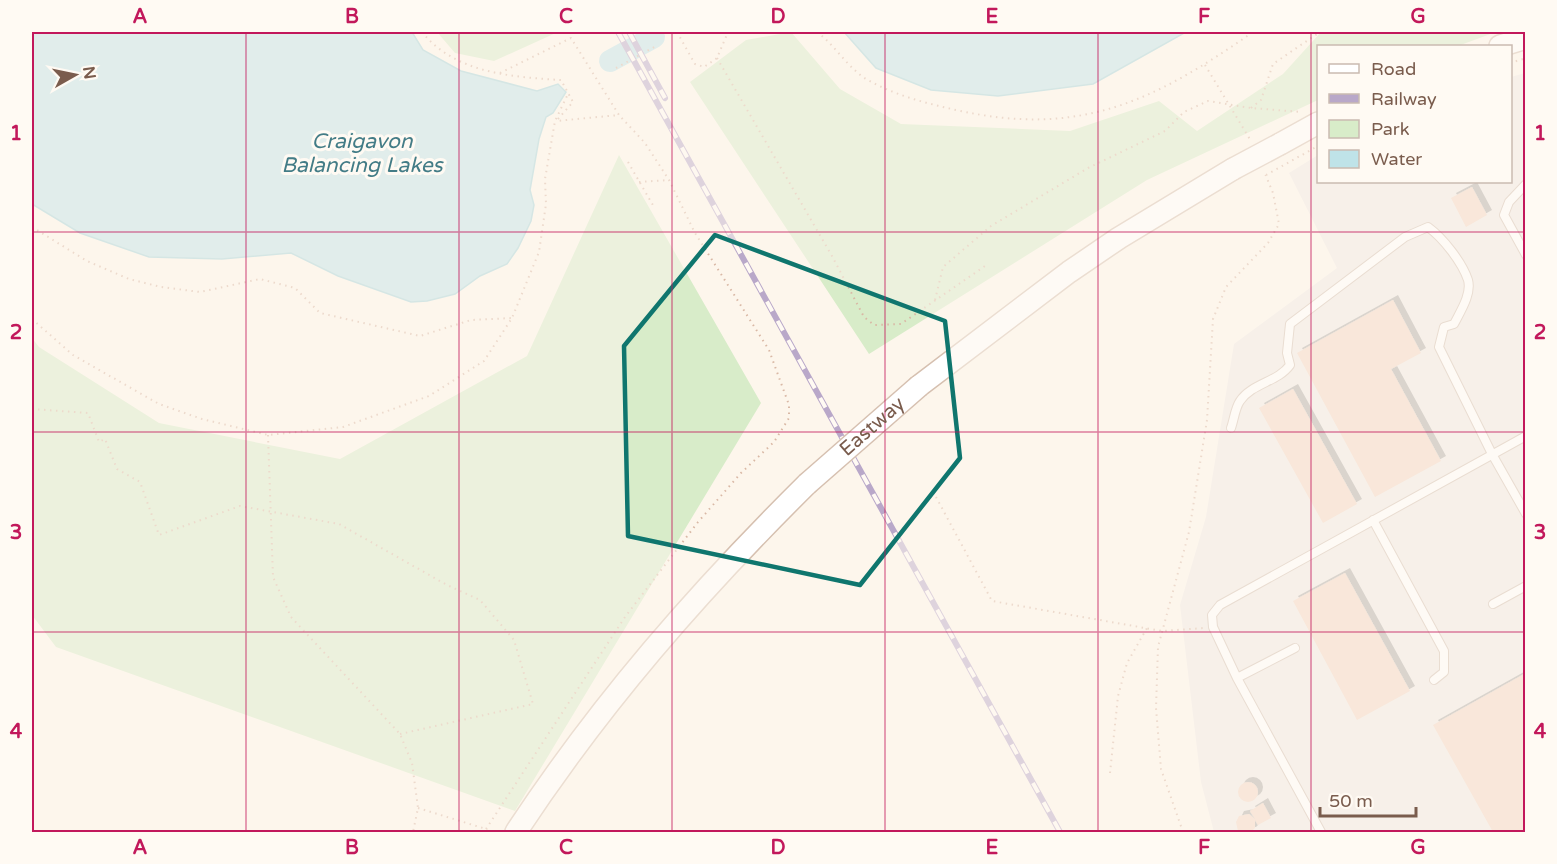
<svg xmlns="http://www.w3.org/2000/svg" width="1557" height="864" font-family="'Varela Round',sans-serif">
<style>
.industrial{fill:#efe9e4}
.green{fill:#d8ecc9}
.water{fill:#bfe3e8;stroke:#a5d3da;stroke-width:1.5}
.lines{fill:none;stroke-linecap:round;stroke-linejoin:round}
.river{stroke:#bfe3e8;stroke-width:22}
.building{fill:#f3d5c3;filter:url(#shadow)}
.lane-casing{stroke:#d1beb0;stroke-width:10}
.secondary-casing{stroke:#d6c0b0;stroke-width:24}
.path{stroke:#d9b8a5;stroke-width:2;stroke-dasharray:1.5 4.5;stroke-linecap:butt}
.lane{stroke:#fff;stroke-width:8}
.secondary{stroke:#fff;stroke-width:21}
.rail-casing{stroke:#b9a8c9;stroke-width:6}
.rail{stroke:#fffaf3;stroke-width:4;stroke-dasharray:11;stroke-linecap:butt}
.secondary-bridge-casing{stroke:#d6c0b0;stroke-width:24;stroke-linecap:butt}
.secondary-bridge{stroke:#fff;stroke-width:21}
.marked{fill:none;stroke:#0f766e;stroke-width:4.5;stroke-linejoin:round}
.grid{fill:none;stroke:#c2185b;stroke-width:1.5;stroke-opacity:0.55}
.labels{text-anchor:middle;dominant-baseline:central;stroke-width:6;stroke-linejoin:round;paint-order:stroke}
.street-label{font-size:20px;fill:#7a5c4d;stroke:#fffaf3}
.water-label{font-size:21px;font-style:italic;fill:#437c86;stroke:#fffaf3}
.neatline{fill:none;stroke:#c2185b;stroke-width:2}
.grid-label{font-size:20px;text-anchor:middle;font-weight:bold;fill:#c2185b}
</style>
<defs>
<filter id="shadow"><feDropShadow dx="5" dy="-5" stdDeviation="0" flood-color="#0004"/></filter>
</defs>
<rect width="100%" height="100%" fill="#fdf6ec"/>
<path class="industrial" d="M1525 73V832H1214L1201 782 1180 605 1206 517 1234 344 1337 268 1289 173 1318 155V182H1510L1511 77Z"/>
<path class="green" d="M437 32H558L494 61 455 53Z
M791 32 840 89 901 124 1070 131 1159 101 1197 131 1283 74 1321 32H1496L1458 46H1318V100L1147 180 869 354 690 82 746 40Z
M619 155 761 403 515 811 56 647 32 615V338L39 347 159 423 340 459 527 356Z"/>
<path class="water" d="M32 32H412L423 50 461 71 537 91 558 84 566 92 553 113 546 117 539 139 530 190 534 205 531 221 518 248 507 264 480 276 455 294 427 301 411 302 338 276 291 253 222 259 149 257 80 233 32 204Z
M844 32H1186L1093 84 998 96 931 90 876 68Z"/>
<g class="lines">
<path class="river" d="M610 61 654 37"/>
</g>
<path class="building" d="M1472 187 1487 215 1466 227 1451 198Z
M1393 300 1421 353 1391 369 1441 461 1375 497 1297 353Z
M1293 389 1357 504 1323 523 1259 408Z
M1345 573 1410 691 1357 720 1293 601Z
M1526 673V832H1493L1433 725Z
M1238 792a10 10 0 1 1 20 0a10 10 0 1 1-20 0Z
M1263 803 1271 818 1258 825 1255 820V828L1251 832 1238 831 1236 822 1239 816 1249 814 1255 819 1250 811Z"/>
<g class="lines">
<defs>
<path id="lane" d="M1526 184 1509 202 1504 215 1526 255
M1231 428C1234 420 1235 408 1240 401 1252 383 1278 382 1290 365L1287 353 1290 324 1405 237 1428 227C1443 238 1462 262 1468 280 1472 294 1460 312 1454 324L1444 327 1439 347 1492 454 1526 514
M1373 520 1444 651V672L1434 680
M1493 604 1526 586
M1237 678 1295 648
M1321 832 1237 678 1213 627 1212 615 1220 605 1526 436"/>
<path id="secondary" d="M1500 46 1526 38
M1280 144 1318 123
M919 386 1069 272 1119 238 1233 169
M516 832C601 703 697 593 807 484"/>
</defs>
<use href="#lane" class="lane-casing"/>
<use href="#secondary" class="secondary-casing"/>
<path class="path" d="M422 32C455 73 511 77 561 80L573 102 558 119
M677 32 695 64 704 67 717 58 728 32
M708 32H710
M817 32C835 45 846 66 866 79 894 95 925 103 956 110 1080 138 1154 101 1253 32
M717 58 832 256 864 317 874 325 901 324 985 266
M1510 63 1526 58
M1205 65 1251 141
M616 68 658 45
M500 73 571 38 619 115 556 121
M1251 108 1261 100 1273 64 1320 32
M628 162 654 207
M1266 175 1318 146
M639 182 669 180
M32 227 87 261 129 279 161 287 200 292 260 279 295 288 320 313 420 336 471 320 512 318
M935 300 943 267 991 226 1088 168 1165 131 1184 112 1208 101 1251 108 1302 112
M32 319 73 355 159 404 202 419 268 435 343 427 429 396 484 361 512 318 539 252 546 204 545 179 555 121 567 96
M32 409 88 413 99 442 105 439 117 469 140 482 159 535 240 506 339 524 447 585 480 600 514 640 533 704 400 734
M268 435 273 577 291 617 400 734 412 763 418 808 413 832
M936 497 992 601 1162 631 1204 628
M1110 773 1118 696 1127 663 1147 628
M418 808 486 829 488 832
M486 829 625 617 698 522 741 473 774 442 789 418V405L769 350 695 233 669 180 645 143 619 115
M1183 832 1161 769 1156 708 1158 647 1189 532 1207 420 1213 319 1226 287 1268 243 1279 224 1273 193 1264 171"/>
<use href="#lane" class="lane"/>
<use href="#secondary" class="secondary"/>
<defs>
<path id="rail" d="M618 32 1060 832
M629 32 665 98"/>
</defs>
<use href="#rail" class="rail-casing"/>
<use href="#rail" class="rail"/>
<defs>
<g id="secondary-bridge">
<path d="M1233 169 1280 144"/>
<path id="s1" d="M807 484 919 386"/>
</g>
</defs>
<use href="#secondary-bridge" class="secondary-bridge-casing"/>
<use href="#secondary-bridge" class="secondary-bridge"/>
</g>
<path d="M0 0H1557V864H0ZM715 235 945 321 960 458 860 585 628 536 624 346Z" fill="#fdf6ec" fill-opacity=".55" fill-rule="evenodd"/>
<path class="marked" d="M715 235 945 321 960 458 860 585 628 536 624 346Z"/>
<path class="grid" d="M246 32V832M459 32V832M672 32V832M885 32V832M1098 32V832M1311 32V832M32 232H1526M32 432H1526M32 632H1526"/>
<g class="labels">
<g class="street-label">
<text stroke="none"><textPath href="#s1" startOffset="87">Eastway</textPath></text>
</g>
<g class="water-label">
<text x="362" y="141">Craigavon<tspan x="362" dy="24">Balancing Lakes</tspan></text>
</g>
</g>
<rect width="1557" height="864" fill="none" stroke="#fffaf3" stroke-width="66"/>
<rect x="1317" y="45" width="195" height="138" fill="#fffaf3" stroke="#cabbb1" stroke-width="1.5"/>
<rect x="1329" y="64" width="30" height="9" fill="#ffffff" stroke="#cabbb1" stroke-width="1.5"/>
<text x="1371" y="75" font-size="18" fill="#7a5c4d">Road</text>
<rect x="1329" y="94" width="30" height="9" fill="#b9a8c9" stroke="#cabbb1" stroke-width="1.5"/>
<text x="1371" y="105" font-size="18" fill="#7a5c4d">Railway</text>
<rect x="1329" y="120" width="30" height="18" fill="#d8ecc9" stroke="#cabbb1" stroke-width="1.5"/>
<text x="1371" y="135" font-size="18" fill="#7a5c4d">Park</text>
<rect x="1329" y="150" width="30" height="18" fill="#bfe3e8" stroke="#cabbb1" stroke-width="1.5"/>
<text x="1371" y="165" font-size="18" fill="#7a5c4d">Water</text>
<g transform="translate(75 75) rotate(81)" stroke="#fffaf3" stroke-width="4.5" paint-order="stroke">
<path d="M0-4.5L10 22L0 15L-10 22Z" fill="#7a5c4d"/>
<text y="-9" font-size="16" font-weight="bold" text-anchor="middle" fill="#7a5c4d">N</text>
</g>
<path d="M1320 807v9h96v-9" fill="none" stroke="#7a5c4d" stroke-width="3"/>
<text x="1329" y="807" font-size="18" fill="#7a5c4d" stroke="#fffaf3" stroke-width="4.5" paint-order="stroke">50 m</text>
<rect x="33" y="33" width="1491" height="798" class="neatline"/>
<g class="grid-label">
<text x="140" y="23">A</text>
<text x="352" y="23">B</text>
<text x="566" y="23">C</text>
<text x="778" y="23">D</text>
<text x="992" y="23">E</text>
<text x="1204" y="23">F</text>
<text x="1418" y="23">G</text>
<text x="16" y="140">1</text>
<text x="1540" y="140">1</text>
<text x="16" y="339">2</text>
<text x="1540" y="339">2</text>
<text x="16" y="539">3</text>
<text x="1540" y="539">3</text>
<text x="16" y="738">4</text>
<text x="1540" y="738">4</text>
<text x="140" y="854">A</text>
<text x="352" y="854">B</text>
<text x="566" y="854">C</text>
<text x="778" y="854">D</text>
<text x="992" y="854">E</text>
<text x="1204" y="854">F</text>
<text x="1418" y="854">G</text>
</g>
</svg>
